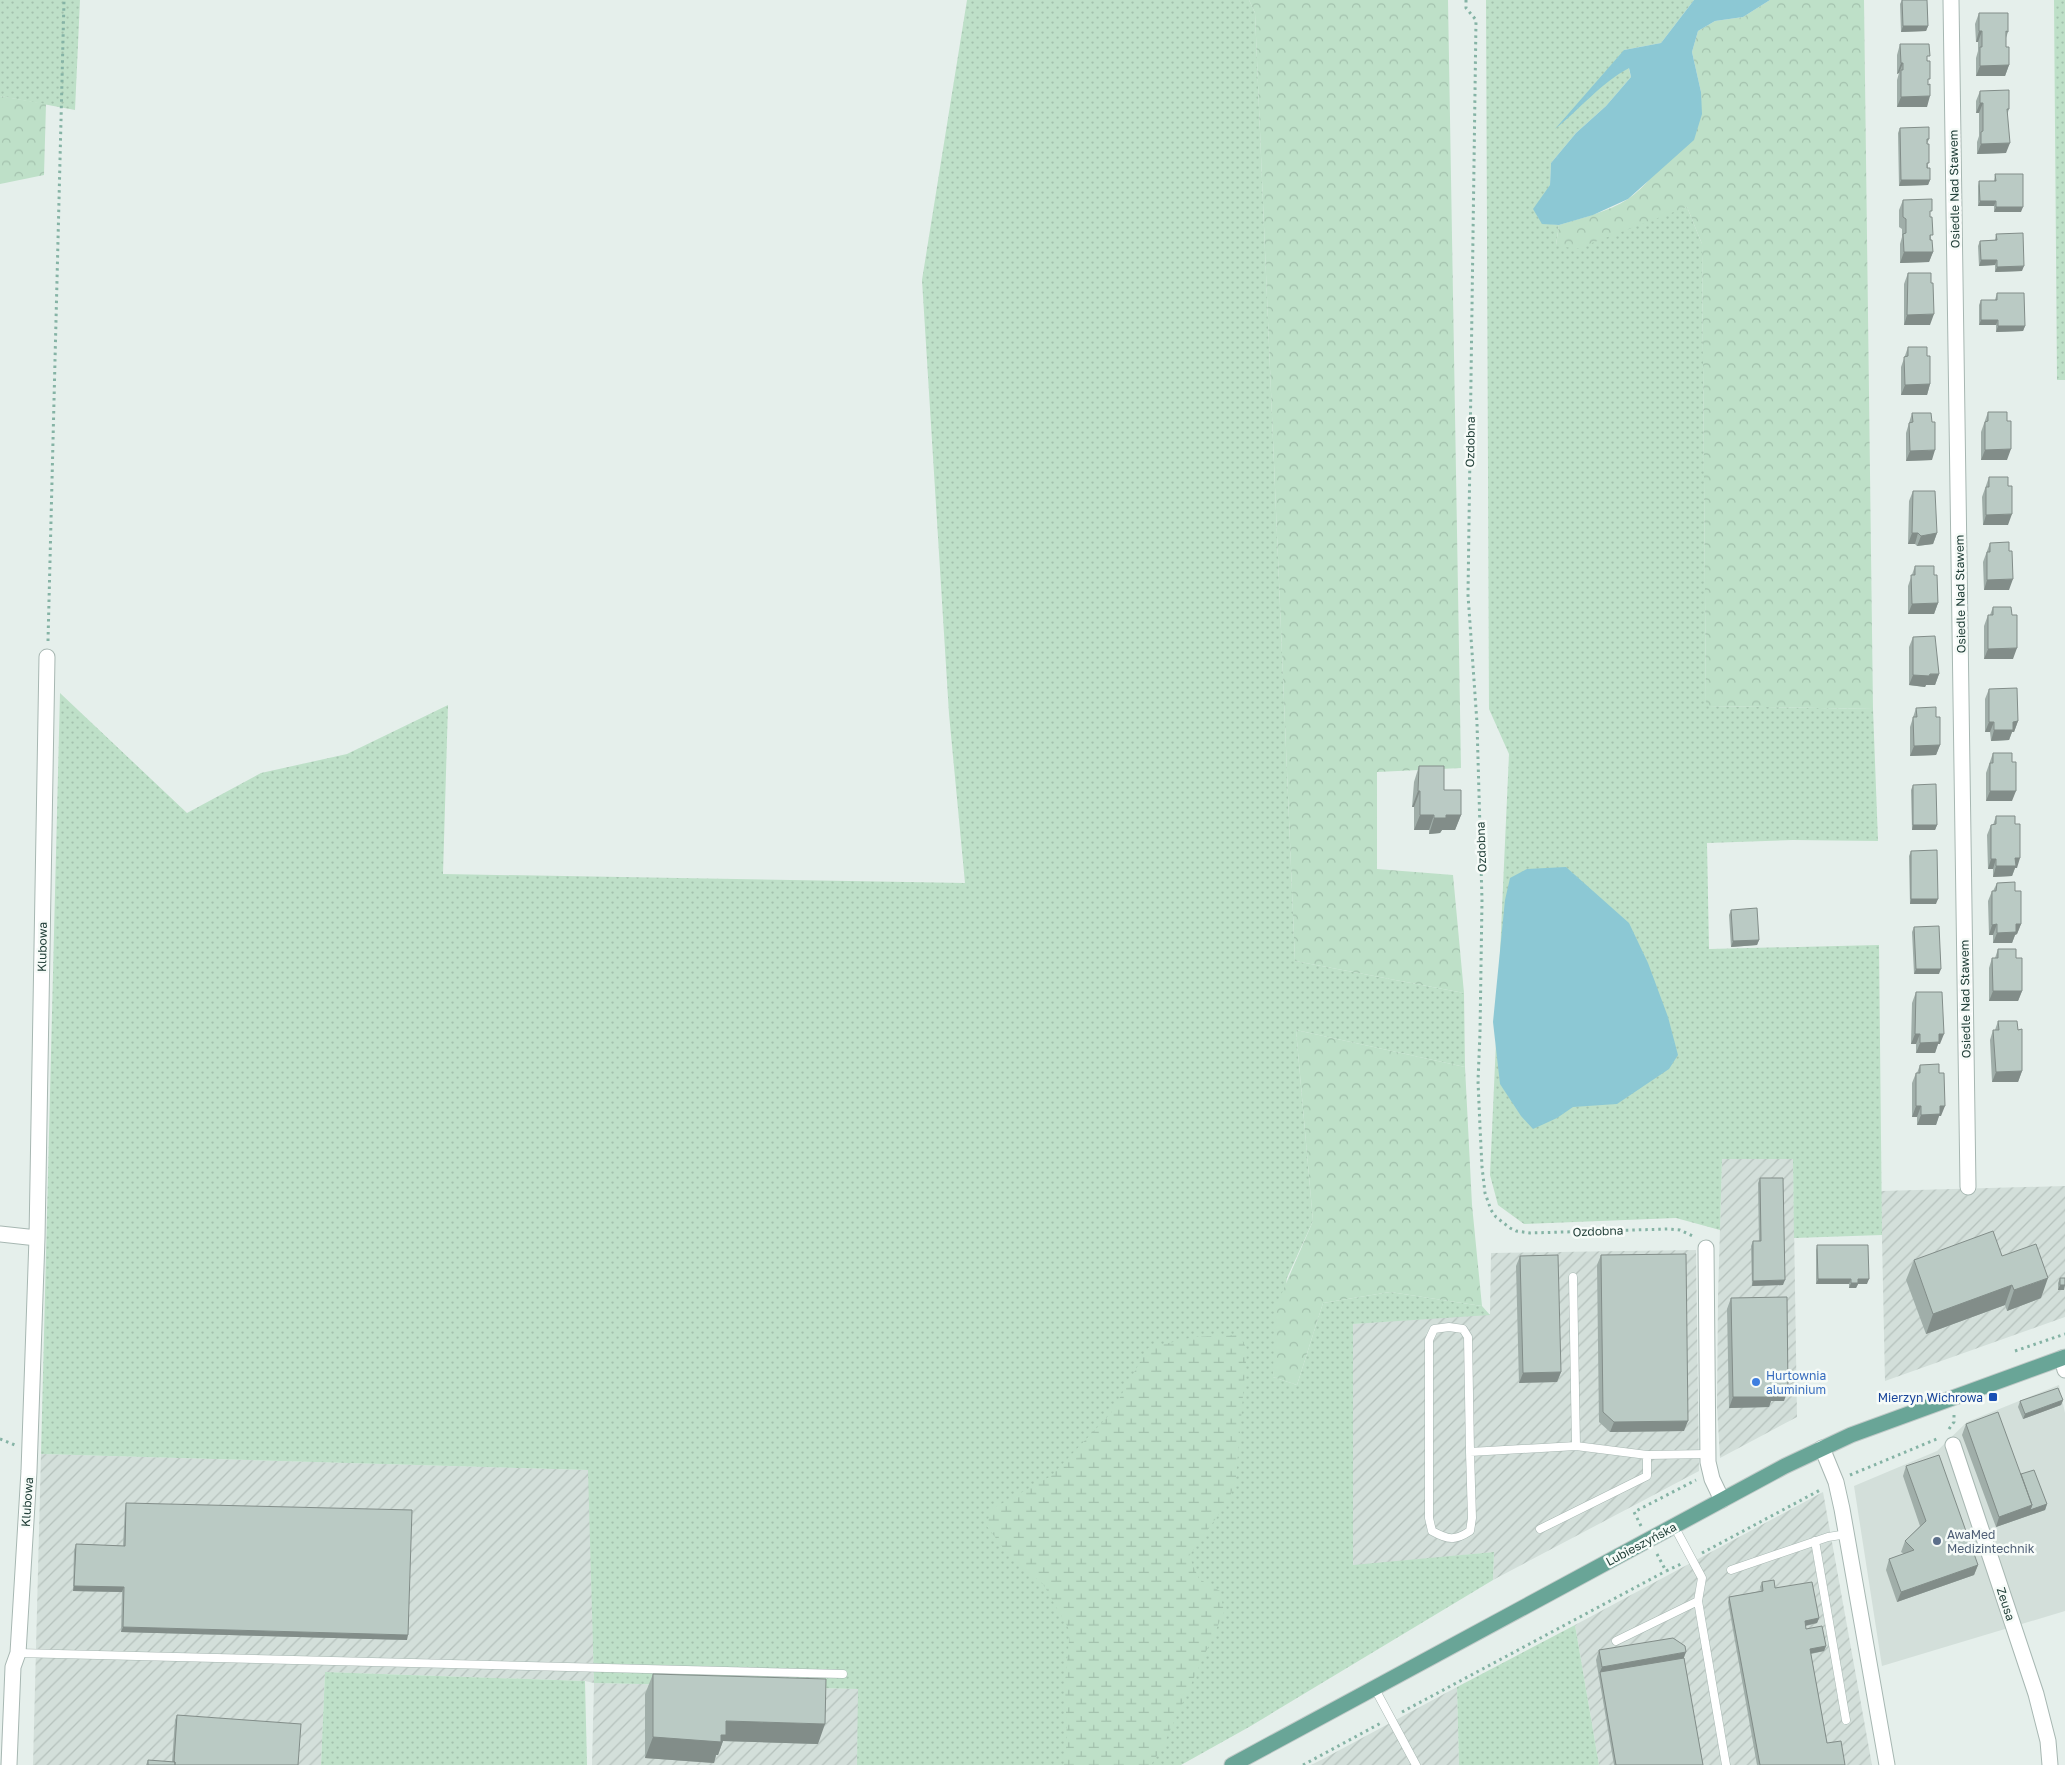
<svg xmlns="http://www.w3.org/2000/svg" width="2065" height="1765" font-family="'Golos Text',sans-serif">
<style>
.built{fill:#d3dfda}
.industrial{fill:url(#industrial-furrows)}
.grass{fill:url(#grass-dots)}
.forest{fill:url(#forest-crowns)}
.wetland{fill:url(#wetland-marsh)}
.water{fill:#8cc8d4}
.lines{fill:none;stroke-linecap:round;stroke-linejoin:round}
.service-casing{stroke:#a7b7b2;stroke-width:9}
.minor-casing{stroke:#a7b7b2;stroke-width:17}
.primary-casing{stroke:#c1cac8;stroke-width:17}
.path{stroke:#85b3a5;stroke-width:3;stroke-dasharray:2.5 4;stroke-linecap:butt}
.service{stroke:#fff;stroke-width:8}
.minor{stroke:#fff;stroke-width:15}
.primary{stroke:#69a597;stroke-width:15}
.wall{fill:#a0aea9}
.shaded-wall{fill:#828d89}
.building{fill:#bacac4;stroke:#828d89}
.shop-dot{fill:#3f7fe0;stroke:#f6fbf8;stroke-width:2}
.transit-dot{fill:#1a4fb4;stroke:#f6fbf8;stroke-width:2}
.service-dot{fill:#5c6f8a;stroke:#f6fbf8;stroke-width:2}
.labels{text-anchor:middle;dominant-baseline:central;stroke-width:5;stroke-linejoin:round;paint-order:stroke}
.street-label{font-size:12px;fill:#23413a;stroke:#f6fbf8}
.shop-label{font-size:12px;fill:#366cbe;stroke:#f6fbf8;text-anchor:start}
.transit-label{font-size:12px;fill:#164399;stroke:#f6fbf8;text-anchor:end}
.service-label{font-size:12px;fill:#4e5e75;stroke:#f6fbf8;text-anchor:start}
</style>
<defs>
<pattern id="industrial-furrows" width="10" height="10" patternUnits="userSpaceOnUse" patternTransform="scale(1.25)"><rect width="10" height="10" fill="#d3dfda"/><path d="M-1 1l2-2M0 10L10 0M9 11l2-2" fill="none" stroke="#b5c1bc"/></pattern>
<pattern id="grass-dots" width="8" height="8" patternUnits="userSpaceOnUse" patternTransform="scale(1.25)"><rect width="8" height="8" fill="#bee0c8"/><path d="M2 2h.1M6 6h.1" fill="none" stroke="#a3c1ad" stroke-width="1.8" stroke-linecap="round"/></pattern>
<pattern id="forest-crowns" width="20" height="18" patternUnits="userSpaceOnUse" patternTransform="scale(1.25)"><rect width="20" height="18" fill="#bee0c8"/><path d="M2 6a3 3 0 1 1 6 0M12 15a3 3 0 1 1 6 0" fill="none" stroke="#a3c1ad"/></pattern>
<pattern id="wetland-marsh" width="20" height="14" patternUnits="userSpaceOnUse" patternTransform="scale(1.25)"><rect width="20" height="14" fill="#bee0c8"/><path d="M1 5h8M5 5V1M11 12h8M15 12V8" fill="none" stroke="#a3c1ad"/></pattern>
</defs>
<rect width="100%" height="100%" fill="#e5efeb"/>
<path class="built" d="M2059 1385 2065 1413V1611L1882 1666 1854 1486 1937 1451 1967 1422Z"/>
<path class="industrial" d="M1722 1159H1793L1797 1417 1720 1458 1717 1407 1718 1297Z
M2065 1186V1317L1885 1381 1881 1191Z
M1696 1250 1699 1471 1493 1580 1494 1552 1353 1566V1324L1490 1314 1491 1253Z
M41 1454 589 1470 594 1683 859 1689 857 1765H592L594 1683 585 1681 325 1672 321 1765H33Z
M1823 1492 1872 1765H1599L1575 1625Z
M1457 1687 1459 1765H1311L1323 1759Z"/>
<path class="grass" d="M0 0H80L75 110 0 96Z
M967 0H1249L1255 13 1295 961 1464 993 1465 1067 1296 1030 1313 1221 1287 1278 1273 1377 1297 1385 1323 1303 1390 1292 1482 1306 1490 1315 1353 1324V1565L1494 1552 1493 1580 1249 1727 1181 1765H857L858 1689 594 1683 588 1470 41 1454 60 693 187 813 261 773 347 754 448 705 443 874 965 883 949 714 922 280Z
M1486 0H1694L1661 43 1624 50 1631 77 1606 106 1576 133 1551 163 1550 185 1542 223 1559 225 1556 245 1687 207 1702 244 1706 706 1873 709 1878 841 1793 840 1707 843 1709 949 1879 945 1882 1235 1794 1238 1793 1159H1722L1720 1230 1676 1218 1524 1224 1498 1205 1490 1175 1509 754 1489 709Z
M2054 0H2065V380H2057Z
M1575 1625 1599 1765H1459L1457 1687Z
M325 1672 585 1681 587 1765H321Z"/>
<path class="forest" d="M1249 0H1448L1461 768 1377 772V869L1453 875 1464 993 1295 961 1255 13Z
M1770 0H1864L1873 709 1706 706 1702 244 1687 207 1576 249 1556 245 1559 225C1580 218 1609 212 1628 199 1663 175 1681 128 1701 92L1692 52 1698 31 1715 21 1743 17Z
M0 96 46 104 44 175 0 184Z
M1296 1030 1465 1067 1472 1205 1482 1306 1390 1292 1323 1303 1297 1385 1273 1377 1275 1309 1313 1221Z"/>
<path class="wetland" d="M1239 1335 1247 1349 1236 1477 1229 1500 1189 1556 1199 1579 1220 1591 1224 1612 1162 1748 1151 1765H1064L1067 1743 1065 1683 1070 1631 1043 1584 1007 1553 986 1525 992 1509 1051 1476 1111 1413 1148 1348 1194 1337Z"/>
<path class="water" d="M1694 0H1770L1743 17 1715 21 1698 31 1692 52 1701 92 1702 114 1694 140 1628 199 1593 215 1559 225 1542 224 1533 209 1550 185 1551 163 1576 133 1606 106 1631 77 1629 68C1601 83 1580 109 1555 129L1624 50 1661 43Z
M1566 867 1629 923 1648 963 1668 1017 1678 1055 1669 1069 1617 1104 1573 1107 1557 1118 1533 1129 1521 1116 1500 1084 1493 1022 1505 900 1510 878 1527 869Z"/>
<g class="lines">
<defs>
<path id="service" d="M1573 1277 1576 1446
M1470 1452 1472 1518 1470 1531C1455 1541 1448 1540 1432 1531L1429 1518V1340L1434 1329 1449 1327 1463 1329 1468 1337 1470 1452 1576 1446 1647 1455 1708 1454
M1674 1526 1702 1578 1698 1601 1726 1765
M1540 1529 1647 1476V1455
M1815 1541 1846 1720
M1731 1570 1828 1537 1847 1534
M1616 1641 1698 1601
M18 1653 843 1674
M1375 1689 1416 1765"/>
<path id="minor" d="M1951 0 1968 1187
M0 1234 37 1238
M1706 1248 1708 1462 1712 1479 1722 1500
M2062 1358 2065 1370
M1953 1445 2036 1694 2048 1741 2050 1765
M1822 1448 1836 1482 1842 1509 1887 1765
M9 1765 13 1667 18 1653 29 1471 37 1238 47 657"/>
<path id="primary" d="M1232 1765 1785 1466 1851 1435 2065 1357"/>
</defs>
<use href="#service" class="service-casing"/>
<use href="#minor" class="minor-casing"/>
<use href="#primary" class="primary-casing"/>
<path class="path" d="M1466 0V8L1476 20 1468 595 1477 723 1482 900 1480 1033 1478 1081 1480 1127 1482 1167 1485 1193 1491 1210 1496 1217 1510 1228 1516 1231 1530 1233 1668 1229 1680 1230 1695 1237
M48 641 64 0
M2015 1351 2065 1334
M1949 1429 1954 1422V1415
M0 1439 15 1445
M1850 1475 1939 1438
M1641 1526 1634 1512 1696 1480
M1702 1553 1822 1489
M1657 1554 1666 1571 1681 1564
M1402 1712 1666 1571
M1303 1765 1381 1723"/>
<use href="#service" class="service"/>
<use href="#minor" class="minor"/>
<use href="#primary" class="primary"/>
</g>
<path class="wall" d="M1902 0H1927L1928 26 1926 31 1901 32 1900 4Z
M1979 13 2008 32 2006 38V47L2009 65 2005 76H1976V58L1978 51V42H1976L1975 24Z
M1900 44 1928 61V85L1927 107H1897V80L1899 73 1897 74V55Z
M1980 91 2009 109 2007 115 2006 153 1977 154V142L1979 136V113H1976V101Z
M1900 128 1929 139 1927 144 1928 168 1930 180 1928 185 1899 186 1898 133Z
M1995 174 2021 212H1994V206H1978V186L1979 181H1994Z
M1903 200 1930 217 1931 240 1933 252 1929 262 1900 263V244L1902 237V229L1899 227V210Z
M1996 234 2022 271 1995 272V265L1979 266 1978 246 1980 241 1995 240Z
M1908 273 1930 325H1904V284Z
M1997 293 2025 326 2023 331 1996 332V325H1979V305L1981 300H1995Z
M1908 347 1927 356 1930 384 1927 395H1901V367Z
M1988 412 2007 460H1981V432Z
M1912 413 1932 460 1906 461V433Z
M1989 477 2008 525H1983L1982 497Z
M1913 491 1937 533 1933 544 1917 546 1915 544H1908L1909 501Z
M1990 543 2009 590H1984L1983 562Z
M1915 566 1934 575 1938 603 1934 614H1908V586Z
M1993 607 2013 659H1984V626L1988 615H1990Z
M1913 637 1939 674 1935 685H1926L1925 687 1909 685V647Z
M1989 689 2018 721 2014 732H2012L2009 740 1991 741 1990 732H1985V699Z
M1916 708 1936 717 1940 745 1936 755 1910 756V727Z
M1993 753 2012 801H1986V773Z
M1419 766 1444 790 1461 815 1455 830H1442L1440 833 1429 834V830H1414V807H1412L1414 782Z
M1913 785 1937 825 1935 830H1912L1911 790Z
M1996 816 2017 868H2015L2012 876 1993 877V869H1988L1987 835 1991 825H1993Z
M1911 851 1936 904H1910L1909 856Z
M1997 883 2015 891 2021 924 2017 934 2015 935 2012 943H1993V935H1989L1988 901 1992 891H1993Z
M1731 910 1759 940 1757 945 1731 947 1729 915Z
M1914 927 1939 974H1914L1912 932Z
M1998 949 2016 958 2022 991 2018 1001H1989V968L1992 958H1995Z
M1916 992 1940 1044H1938L1935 1053H1916V1044H1911L1912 1003Z
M1998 1021 2018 1030 2022 1071 2018 1082H1992L1990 1040 1993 1030H1995Z
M1920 1065 1941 1116H1939L1936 1125H1917V1117H1912V1083L1916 1073H1917Z
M1760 1178 1783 1285 1752 1286 1751 1246 1753 1241H1759L1758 1183Z
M1817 1245 1867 1284H1858L1856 1288H1849V1284H1816V1250Z
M1601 1255 1684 1431 1610 1432 1599 1422 1597 1265Z
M1520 1256 1561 1372 1557 1382 1519 1383 1516 1266Z
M2002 1256 2041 1298 2007 1311 2005 1305 1926 1334 1906 1280 1914 1260Z
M2060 1278 2064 1290H2058V1283Z
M1731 1298 1784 1401H1771L1769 1407 1729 1408 1727 1309Z
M2063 1400 2061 1405 2023 1419 2018 1407 2020 1401Z
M1966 1424 2021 1474 2047 1504 2045 1510 1996 1527 1962 1435Z
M1906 1466 1978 1565 1974 1575 1897 1602 1886 1570 1889 1559 1904 1554 1901 1552 1905 1541 1920 1526 1903 1476Z
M126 1503 407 1640 121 1632 122 1592 73 1591 74 1550 76 1544 123 1546 125 1508Z
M1762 1582 1775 1588 1819 1618 1817 1623 1806 1626V1629L1826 1646 1824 1651 1811 1654 1827 1743 1845 1765H1757L1728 1602 1729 1597 1761 1591 1760 1587Z
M1599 1650 1684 1658 1703 1765H1614L1596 1660Z
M653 1674 818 1744 723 1741 718 1755H716L714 1763 645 1758V1694Z
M177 1715 298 1765H146L148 1760 172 1762 175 1720Z"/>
<path class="shaded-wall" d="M1903 26H1928L1926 31 1901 32Z
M1979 31H1982L1978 42H1976Z
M1901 63H1903L1899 73 1897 74Z
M2009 65 2005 76H1976L1980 66Z
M1930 96 1927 107H1897L1901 97Z
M1980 103H1983L1979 113H1976Z
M2010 143 2006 153 1977 154 1981 144Z
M1901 180H1930L1928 185 1899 186Z
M1980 201H1996L1994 206H1978Z
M1996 207H2023L2021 212H1994Z
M1904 252H1933L1929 262 1900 263Z
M1981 260H1997L1995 265 1979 266Z
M2024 266 2022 271 1995 272 1997 267Z
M1934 314 1930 325H1904L1907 315Z
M1981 320H1998L1996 325H1979Z
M1998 326H2025L2023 331 1996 332Z
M1930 384 1927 395H1901L1905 385Z
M2011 449 2007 460H1981L1985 450Z
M1935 450 1932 460 1906 461 1910 451Z
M2012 514 2008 525H1983L1986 515Z
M1912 533H1918L1915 544H1908Z
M1937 533 1933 544 1917 546 1921 536Z
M2013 579 2009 590H1984L1987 580Z
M1938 603 1934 614H1908L1912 604Z
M2017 648 2013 659H1984L1988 649Z
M1939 674 1935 685H1926L1925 687 1909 685 1913 675Z
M2018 721 2014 732H2012L2009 740 1991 741 1994 730 2013 722Z
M1989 722H1994L1990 732H1985Z
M1940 745 1936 755 1910 756 1914 746Z
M1418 791H1420L1414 807H1412Z
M1990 791H2016L2012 801H1986Z
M1420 815H1434L1429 830H1414Z
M1446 815H1461L1455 830H1442L1440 833 1429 834 1434 818Z
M1913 825H1937L1935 830H1912Z
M2015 858H2020L2017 868H2015L2012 876 1993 877 1996 866Z
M1991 859H1996L1993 869H1988Z
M1911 899H1938L1936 904H1910Z
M1997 924 1993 935H1989L1992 925Z
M2016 924H2021L2017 934 2015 935 2012 943H1993L1997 933Z
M1759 940 1757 945 1731 947 1733 941Z
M1916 969H1941L1939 974H1914Z
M1993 991H2022L2018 1001H1989Z
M1915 1034H1920L1916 1044H1911Z
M1939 1034H1944L1940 1044H1938L1935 1053H1916L1920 1043Z
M2022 1071 2018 1082H1992L1996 1072Z
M1916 1106H1921L1917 1117H1912Z
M1940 1106H1945L1941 1116H1939L1936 1125H1917L1921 1115Z
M2048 1278 2041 1298 2007 1311 2014 1290Z
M1818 1279H1851L1849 1284H1816Z
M1858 1279H1869L1867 1284H1858L1856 1288H1849L1851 1283Z
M1785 1280 1783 1285 1752 1286 1753 1281Z
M2012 1285 2005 1305 1926 1334 1933 1314Z
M2060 1285H2065L2064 1290H2058Z
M1561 1372 1557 1382 1519 1383 1523 1373Z
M1788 1390 1784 1401H1771L1769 1407 1729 1408 1733 1397 1773 1391Z
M2063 1400 2061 1405 2023 1419 2025 1414Z
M1688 1421 1684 1431 1610 1432 1614 1422Z
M2047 1504 2045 1510 1996 1527 1999 1517 2032 1505Z
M1978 1565 1974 1575 1897 1602 1901 1592Z
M74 1586 124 1587 122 1592 73 1591Z
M1819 1618 1817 1623 1803 1626 1805 1621Z
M123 1627 408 1635 407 1640 121 1632Z
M1826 1646 1824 1651 1808 1654 1810 1649Z
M1686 1652 1682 1663 1600 1672 1602 1667Z
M726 1721 825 1724 818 1744 723 1741 718 1755H716L714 1763 645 1758 653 1737Z"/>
<path class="building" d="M1902 0H1927L1928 26H1903Z
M1979 13H2008V32L2006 31V47H2009V65L1980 66V47H1982V31H1979Z
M1900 44H1929L1930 56H1927V61H1930V79H1928V85L1930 84V96L1901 97V70H1903V63H1901Z
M2009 90V109H2007L2010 143 1981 144V132L1983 131V103H1980V91Z
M1929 127V139H1927V144H1929V163H1927V168H1930V180H1901L1900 128Z
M1995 174H2023V207H1996V201H1980L1979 181H1996Z
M1932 199V211H1930V217H1932L1933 235H1930V240H1932L1933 252H1904L1903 234 1906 233V219L1903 217V200Z
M2023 233 2024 266 1997 267V260H1981L1980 241 1997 240 1996 234Z
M1908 273H1931V283H1933L1934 314 1907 315Z
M1997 293H2024L2025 326H1998V320H1981V300H1997Z
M1908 347H1927V356H1930V384L1905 385 1904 357 1908 356Z
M1988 412H2007V421H2011V449L1985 450V422L1988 421Z
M1912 413H1931L1932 422H1935V450L1910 451 1909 423 1913 422Z
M1989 477H2008V486H2012V514L1986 515V487H1989Z
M1913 491H1935L1937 533 1921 536 1918 533H1912Z
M2009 542V551H2012L2013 579 1987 580V552H1990V543Z
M1915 566H1934V575H1937L1938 603 1912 604 1911 575H1915Z
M1993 607H2011L2012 615H2017V648L1988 649V615H1993Z
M1935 636 1939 674H1930L1929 676 1913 675V637Z
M2017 688 2018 721 2013 722V730H1994V722H1989V689Z
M1936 707V717H1940V745L1914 746 1913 717H1917L1916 708Z
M1993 753H2012V762H2016V791H1990V763H1993Z
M1419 766H1444V790H1461V815H1446V818H1434V815H1420V791H1418Z
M1936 784 1937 825H1913V785Z
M1996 816H2015V824H2020V858H2015L2016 866H1996V859H1991V825L1996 824Z
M1937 850 1938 899H1911V851Z
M2015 882V891H2021V924H2016V932L1997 933V924L1992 925V891H1996L1997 883Z
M1757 908 1759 940 1733 941 1731 910Z
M1939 926 1941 969H1916L1914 927Z
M1998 949H2016V958H2022V991H1993L1992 958H1998Z
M1916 992H1942L1944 1034H1939V1042L1920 1043V1034H1915Z
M1998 1021H2017L2018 1030 2022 1029V1071L1996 1072 1993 1030H1999Z
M1939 1064V1073H1944L1945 1106H1940V1114L1921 1115V1106H1916V1073H1920V1065Z
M1760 1178H1783L1785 1280 1753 1281V1241H1761Z
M1993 1231 2002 1256 2036 1244 2048 1278 2014 1290 2012 1285 1933 1314 1914 1260Z
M1817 1245H1868L1869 1279H1858V1283H1851V1279H1818Z
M1686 1254 1688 1421 1614 1422 1603 1412 1601 1255Z
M1558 1255 1561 1372 1523 1373 1520 1256Z
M2060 1278H2065V1285H2060Z
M1787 1297 1788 1390 1773 1391V1397H1733L1731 1298Z
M2058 1388 2063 1400 2025 1414 2020 1401Z
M1998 1412 2032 1505 1999 1517 1966 1424Z
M1939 1455 1978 1565 1901 1592 1889 1559 1914 1550 1905 1541 1926 1521 1906 1466Z
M2034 1470 2047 1504 2030 1510 2032 1505 2021 1474Z
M126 1503 412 1510 408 1635 123 1627 124 1587 74 1586 76 1544 125 1546Z
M1774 1580 1775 1588 1812 1582 1819 1618 1805 1621 1806 1629 1822 1626 1826 1646 1810 1649 1827 1743 1841 1741 1845 1765H1760L1729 1597 1763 1591 1762 1582Z
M1673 1638 1685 1646 1686 1652 1602 1667 1599 1650Z
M1684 1658 1703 1765H1616L1600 1672Z
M653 1674 826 1679 825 1724 726 1721V1735H721V1742L653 1737Z
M177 1715 301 1724 298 1765H175V1762H174Z
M148 1760 175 1762V1765H148Z"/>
<circle class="shop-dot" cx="1756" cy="1382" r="5"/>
<rect class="transit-dot" x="1988" y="1392" width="10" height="10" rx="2.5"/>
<circle class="service-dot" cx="1937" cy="1541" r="5"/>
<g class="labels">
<g class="street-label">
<text transform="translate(1954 189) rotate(-91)">Osiedle Nad Stawem</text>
<text transform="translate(1470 442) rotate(-89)">Ozdobna</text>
<text transform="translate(1960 594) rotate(-91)">Osiedle Nad Stawem</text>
<text transform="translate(1481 847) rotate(-92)">Ozdobna</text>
<text transform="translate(42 947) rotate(-89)">Klubowa</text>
<text transform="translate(1965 999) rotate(-91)">Osiedle Nad Stawem</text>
<text transform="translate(1598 1231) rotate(-2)">Ozdobna</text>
<text transform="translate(27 1502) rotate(-86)">Klubowa</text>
<text transform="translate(1641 1544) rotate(-28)">Lubieszyńska</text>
<text transform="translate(2006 1604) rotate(72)">Zeusa</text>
</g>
<g class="shop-label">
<text x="1766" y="1375">Hurtownia<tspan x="1766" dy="14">aluminium</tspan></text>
</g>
<g class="transit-label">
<text x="1983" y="1397">Mierzyn Wichrowa</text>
</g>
<g class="service-label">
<text x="1947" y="1534">AwaMed<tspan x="1947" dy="14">Medizintechnik</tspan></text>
</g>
</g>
</svg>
